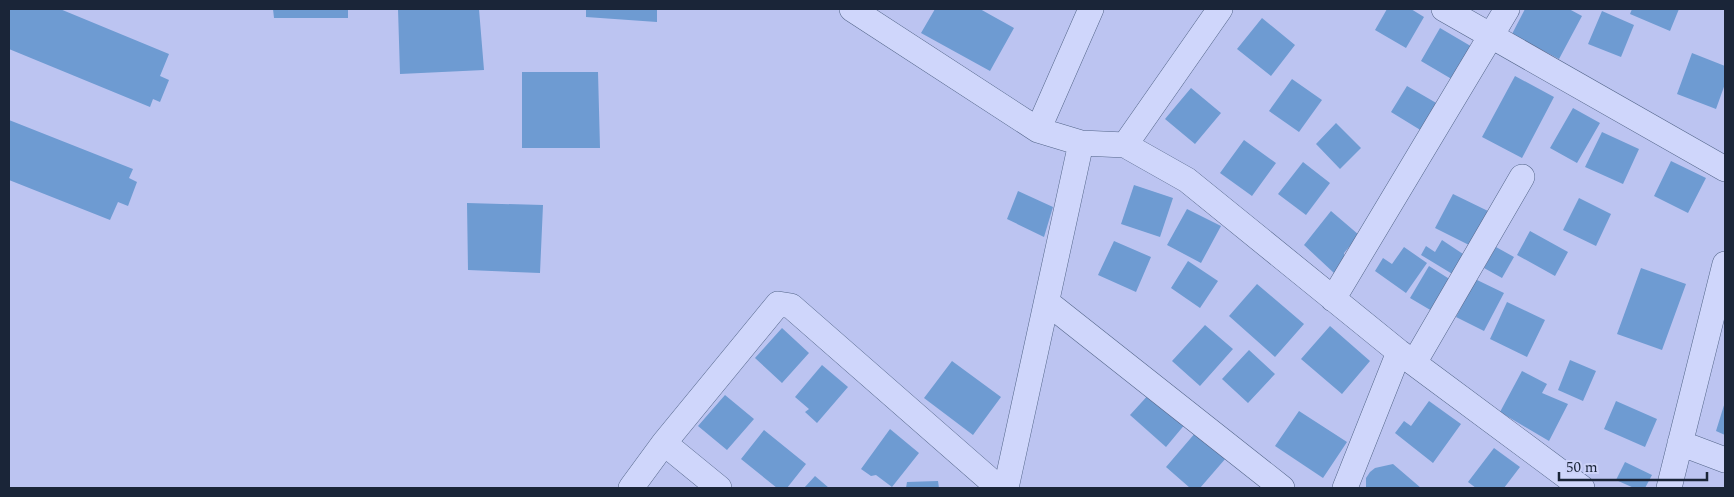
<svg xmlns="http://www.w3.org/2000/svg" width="1734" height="497" viewBox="0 0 1734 497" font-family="Spectral,serif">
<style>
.building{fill:#6e9bd2}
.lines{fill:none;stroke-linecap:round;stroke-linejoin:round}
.minor-casing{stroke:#54668a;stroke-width:26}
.minor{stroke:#cfd6fb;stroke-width:25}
</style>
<rect width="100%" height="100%" fill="#bcc4f1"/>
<!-- building -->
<path class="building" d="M9 9H60L169 54 160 76 169 80 160 102 153 99 150 107 9 49Z
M273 9H348V18H274Z
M398 9H479L484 70 400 74Z
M586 9H657V22L586 17Z
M935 9H980L1014 28 990 71 921 33Z
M1387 9H1411L1424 17 1406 48 1375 30Z
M1525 9H1569L1582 16 1559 59 1512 34Z
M1632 9H1679L1670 31 1630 14Z
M1602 11 1634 25 1621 57 1588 44Z
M1262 18 1295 45 1271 76 1237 49Z
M1440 28 1474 48 1455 81 1421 61Z
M1692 53 1725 66V84L1716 109 1677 94Z
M522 72H598L600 148H522Z
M1515 76 1554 97 1522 158 1482 137Z
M1292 79 1322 100 1299 132 1269 111Z
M1407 86 1438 104 1422 131 1391 112Z
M1191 88 1221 113 1195 144 1165 119Z
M1573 108 1600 123 1577 163 1550 148Z
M9 120 133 169 129 178 137 182 128 206 118 202 110 220 9 180Z
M1336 123 1361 148 1340 169 1316 144Z
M1602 132 1639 149 1623 184 1585 167Z
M1244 140 1276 163 1252 196 1220 173Z
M1671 161 1706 178 1688 213 1654 196Z
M1303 162 1330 183 1306 215 1278 194Z
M1134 185 1173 198 1160 237 1121 224Z
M1018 191 1053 207 1044 237 1007 219Z
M1453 194 1488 211 1471 246 1435 228Z
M1579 198 1611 214 1596 246 1563 230Z
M467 203 543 205 540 273 468 270Z
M1187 209 1221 226 1201 263 1167 245Z
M1331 211 1359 235 1344 253 1345 261 1334 273 1304 245Z
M1530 231 1568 252 1555 276 1517 255Z
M1442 240 1466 256 1454 275 1421 255 1426 246 1435 252Z
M1114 241 1151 257 1136 292 1098 275Z
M1404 247 1427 263 1406 293 1375 271 1383 258 1392 264Z
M1496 247 1514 257 1502 278 1484 268Z
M1188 261 1218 281 1200 308 1171 288Z
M1429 266 1451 280 1432 311 1410 298Z
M1641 268 1686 284 1662 350 1617 334Z
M1475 279 1504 293 1484 331 1456 317Z
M1257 284 1304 324 1275 357 1229 316Z
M1507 302 1545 320 1527 357 1490 339Z
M1205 325 1233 349 1200 386 1172 361Z
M1330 326 1370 361 1342 394 1301 359Z
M782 328 809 353 782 383 755 358Z
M1249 350 1275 374 1248 403 1222 379Z
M1570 360 1596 371 1583 401 1558 390Z
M952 361 1001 397 973 435 924 398Z
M822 365 848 387 817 423 805 412 809 409 795 397Z
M1522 371 1547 384 1542 393 1568 404 1549 441 1500 412Z
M1151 392 1186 423 1166 447 1130 415Z
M725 395 754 419 727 450 698 426Z
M1429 401 1461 424 1433 463 1395 433 1404 421 1411 426Z
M1616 401 1657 419 1645 447 1604 429Z
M1725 402V435L1716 431Z
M1299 411 1347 442 1323 478 1275 446Z
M890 429 919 453 892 487 876 475 871 476 861 469Z
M764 430 806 464 787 488H777L741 459Z
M1196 432 1226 458 1200 488H1190L1166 467Z
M1494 448 1520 467 1504 488H1476L1468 482Z
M1625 462 1652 475 1645 488H1634L1616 480Z
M1393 464 1421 488H1366V478L1370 472 1375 468Z
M815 476 829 488H804Z
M938 481 939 488H906L907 482Z"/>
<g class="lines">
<!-- minor casing -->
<g class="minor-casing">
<path id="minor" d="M852 9 1038 130 1081 143 1125 145 1187 180 1399 352 1582 488
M1444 9 1725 169
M1038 130 1091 9
M1125 145 1220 9
M1333 299 1507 9
M1048 303 1282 488
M1414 363 1522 177
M664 443 719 488
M1680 443 1725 460
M631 488 664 443 778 304 791 306 999 488
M1006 488 1081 143
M1345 488 1399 352
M1669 488 1725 264"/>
</g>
<!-- minor -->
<use href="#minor" class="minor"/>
</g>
<!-- border -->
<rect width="1734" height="497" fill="none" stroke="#1a2538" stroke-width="20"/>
<!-- scale -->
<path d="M1559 472v8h148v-8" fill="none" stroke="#1a2538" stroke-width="2.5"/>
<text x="1566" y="472" font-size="15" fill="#1a2538" stroke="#ccd2f8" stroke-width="4" paint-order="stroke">50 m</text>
</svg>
